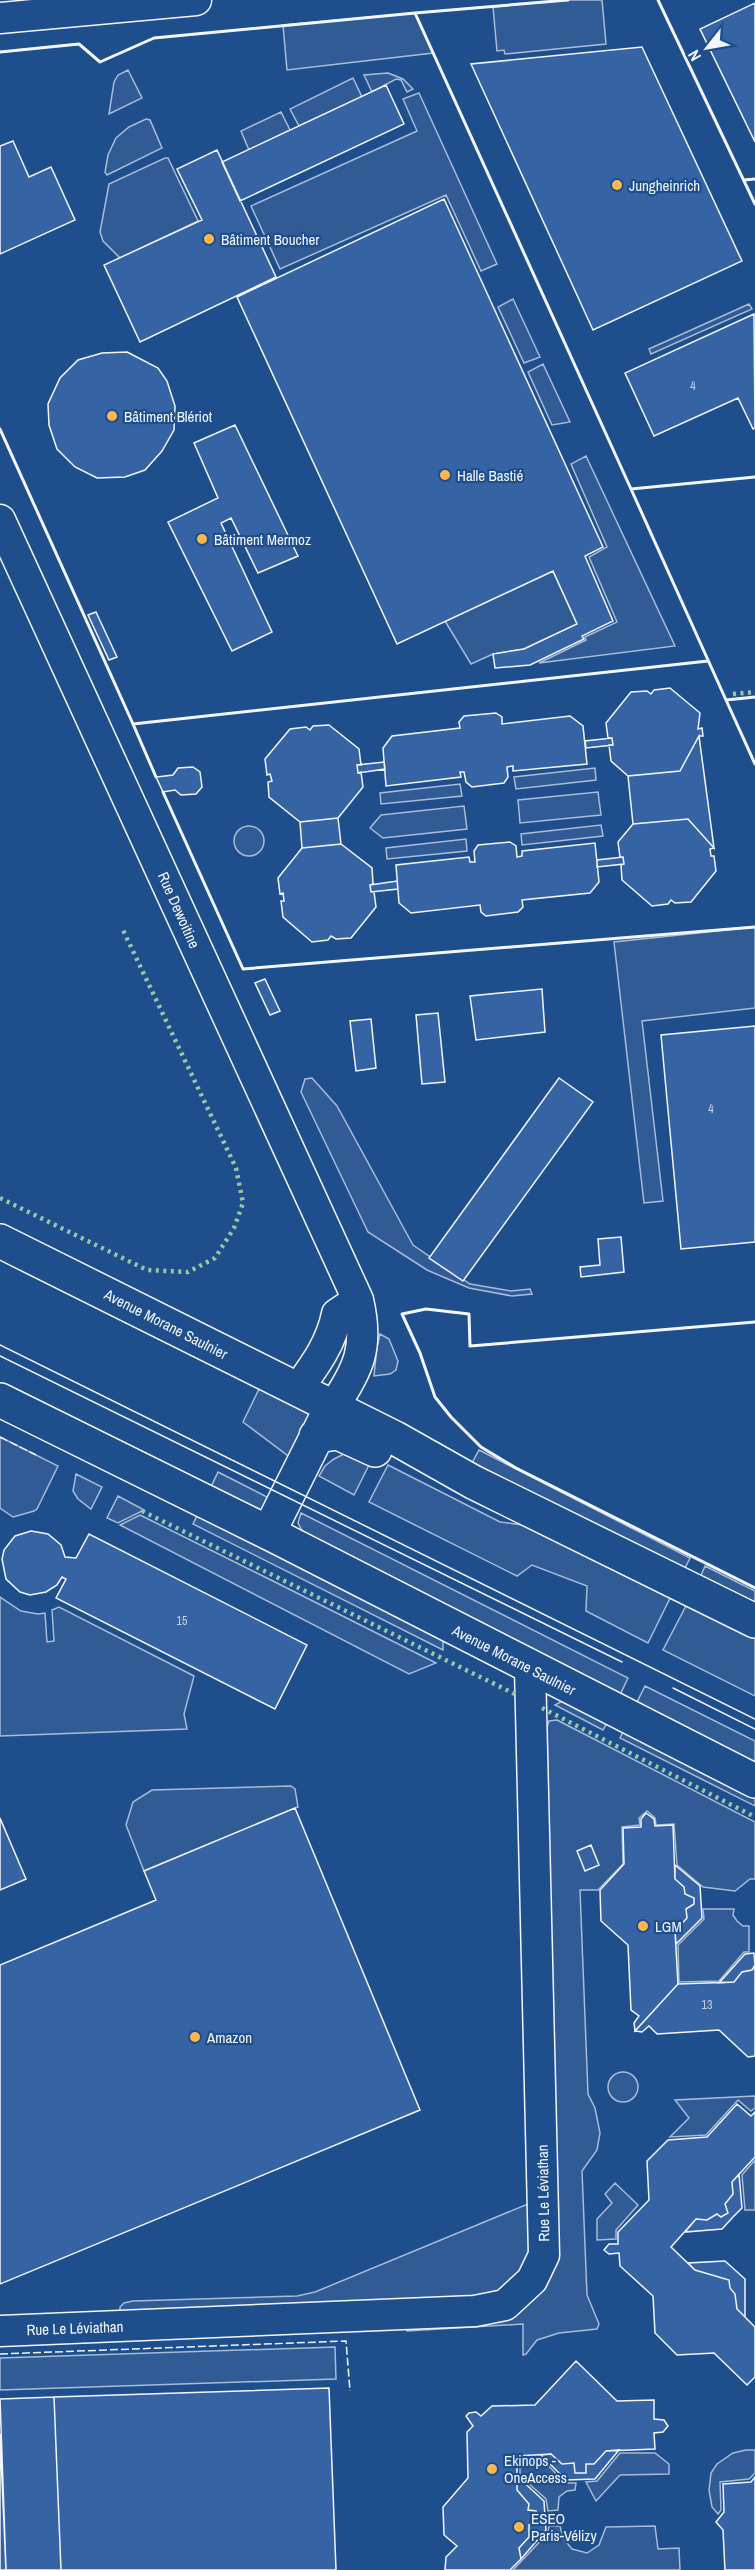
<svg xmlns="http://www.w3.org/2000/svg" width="755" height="2570" viewBox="0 0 755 2570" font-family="'Archivo Narrow',sans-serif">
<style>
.built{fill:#305b95;stroke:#a8bbd7;stroke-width:1.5}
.building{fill:#3563a3;stroke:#f2f6ff;stroke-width:1.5}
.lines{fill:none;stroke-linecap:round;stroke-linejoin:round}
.minor-casing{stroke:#f2f6ff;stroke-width:33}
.major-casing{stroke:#f2f6ff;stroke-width:36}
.minor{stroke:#1f4e8c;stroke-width:30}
.major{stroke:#1f4e8c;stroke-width:33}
.tram{stroke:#f2f6ff;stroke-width:1.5}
.hedge{stroke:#97c8a6;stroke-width:4.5;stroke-dasharray:3 4.5;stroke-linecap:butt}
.fence{stroke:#f2f6ff;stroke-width:1.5;stroke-dasharray:8 3;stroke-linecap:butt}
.wall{stroke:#f2f6ff;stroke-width:3}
.poi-dot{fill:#ffb74d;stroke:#1f4e8c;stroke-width:2}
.labels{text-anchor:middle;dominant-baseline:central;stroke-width:4.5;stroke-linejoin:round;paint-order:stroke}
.number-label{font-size:12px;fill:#c3d1e8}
.poi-label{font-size:15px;fill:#f2f6ff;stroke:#1f4e8c;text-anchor:start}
.street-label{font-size:15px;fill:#f2f6ff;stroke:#1f4e8c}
</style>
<rect width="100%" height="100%" fill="#1f4e8c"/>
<!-- built -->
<path class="built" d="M568 0H602L606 44 505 54 504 50 497 51 493 7Z
M415 13 433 53 287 70 283 25Z
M128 70 142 98 109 114 114 82 118 75Z
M388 73 403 79 413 89 407 92 401 80 396 79 372 92 364 75Z
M353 78 362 97 299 126 290 109Z
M419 93 497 264 481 271 446 195 280 269 251 206 417 131 403 99Z
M281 112 290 130 249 150 241 131Z
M146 119 150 120 162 148 107 175 105 172 108 155 116 138 129 127Z
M165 158H168L198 221 120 258 103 241 100 232 109 184Z
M513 299 540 357 524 363 498 307Z
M749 304 752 309 651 354 649 349Z
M543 364 570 422 552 425 528 372Z
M586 456 675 646 539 663 586 640 585 637 617 622 589 557 607 547 571 464Z
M553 571 577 624 524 649 493 654 471 664 445 621Z
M595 768 596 780 516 789 514 777Z
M460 784 462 796 381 804 380 793Z
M598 792 601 815 520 823 518 800Z
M464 806 467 829 383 838 370 828 381 815Z
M601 825 603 836 522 845 521 834Z
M234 841a15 15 0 1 1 30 0a15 15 0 1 1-30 0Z
M466 839 467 851 387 859 386 848Z
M755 927V1008L642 1021 663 1201 644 1203 614 942Z
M312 1078 337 1106 413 1245 470 1284 511 1291 530 1289 532 1294 512 1296 469 1288 427 1270 368 1232 301 1092 305 1079Z
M380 1334 389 1339 398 1361 396 1370 390 1374 374 1376 377 1347Z
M260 1387 308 1411 310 1414 291 1458 243 1422Z
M0 1437 58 1466 37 1509 34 1511 13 1517 0 1508Z
M479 1450 690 1558 683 1572 472 1463Z
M348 1452 373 1457 354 1495 319 1476 325 1466 334 1459Z
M388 1465 500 1522 538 1527 672 1594 648 1643 586 1611 587 1586 532 1565 517 1576 369 1502Z
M218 1472 271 1499 263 1513 210 1489Z
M76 1474 102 1487 91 1509 78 1499 73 1491Z
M118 1496 144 1510 118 1523 107 1518Z
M199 1512 440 1636 443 1641V1650L193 1524Z
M301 1513 628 1678 619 1697 305 1536 298 1523Z
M140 1515 271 1580 436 1663 409 1674 120 1525Z
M705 1566 755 1591V1608L699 1580Z
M0 1597 21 1611 38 1614 45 1613 47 1642 54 1641 52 1610 59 1607 194 1676 184 1714 187 1729 0 1736Z
M688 1602 755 1635V1696L663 1650Z
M645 1686 755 1741V1766L635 1706Z
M564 1700 608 1721 603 1730 555 1705Z
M557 1720 755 1822V1879H750L735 1891 703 1887 677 1865 674 1824 656 1825 655 1818 647 1811 639 1818 640 1825 622 1827 623 1864 598 1890H580L588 2094 595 2108 600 2133 597 2150 582 2171 587 2295 599 2324 597 2329 559 2333 537 2340 526 2354 523 2355V2324L407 2331V2324L530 2302 548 2282 555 2265 547 1727 549 1721Z
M624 1730 755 1795V1806L620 1738Z
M291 1786 295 1789 298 1807 144 1871 126 1825 133 1802 152 1790Z
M703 1909H734L733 1915 737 1921 743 1926H749V1952H744L719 1981 679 1982 678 1945 704 1919Z
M608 2087a15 15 0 1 1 30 0a15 15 0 1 1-30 0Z
M755 2096V2108L751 2111 738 2100 706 2135 670 2137 689 2118 675 2100Z
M755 2160V2210H745L742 2175Z
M615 2183 638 2205 616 2230V2239L597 2240V2219L612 2203 605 2194Z
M540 2199 527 2271 490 2298 120 2312V2307L124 2303 133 2301 297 2296 315 2292Z
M335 2347 336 2379 0 2390V2358Z
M746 2450H755V2473L749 2479 720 2482 721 2510 718 2514 712 2507 709 2490 711 2473 717 2464 733 2453Z
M620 2453H655L669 2464V2474L620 2475 596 2501 586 2482 597 2481Z
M541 2458 565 2483H576L575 2490 567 2491 559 2497 558 2510 548 2511 546 2499 520 2476V2459Z
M549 2526H560L563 2538 572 2549 587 2553 599 2545 606 2527 655 2526 658 2549 679 2548 680 2570H513L548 2533Z"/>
<!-- building -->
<path class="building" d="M755 3V142L700 29Z
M642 47 742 261 593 330 471 64Z
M386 85 404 124 240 201 222 162Z
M13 141 29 177 51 167 75 220 0 254V146Z
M217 150 276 277 140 342 104 265 202 220 177 169Z
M444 199 603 547 585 556 613 621 582 636 584 639 530 665 495 668 493 654 524 649 577 624 553 571 397 644 237 297Z
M754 314 755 428 753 429 738 398 654 436 625 373Z
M127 352 158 368 167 381 175 406 174 430 162 451 145 470 125 477 97 478 75 467 57 449 49 425 48 404 60 378 78 360 102 353Z
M235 425 298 556 258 573 231 518 221 523 272 632 232 651 168 522 218 498 194 443Z
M96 612 117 657 109 660 88 615Z
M670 688 700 713 698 729 702 728 703 736H699L680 771 628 776 611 761 609 745H613L612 738H608L606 723 631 692 647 691 651 694 654 690Z
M496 713 502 717V724L570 716 583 726 587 764 513 771V766L507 767 508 777 504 783 472 787 466 782 464 772H460L461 777 386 786 383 748 392 736 460 728 459 722 464 716Z
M329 725 359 749 361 765H357L358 773 361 772 363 787 338 818 300 822 269 797 268 782 272 781 270 774 267 775 265 759 290 729 306 727 310 730 313 726Z
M699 736 714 848 688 819 633 824 628 776 680 771Z
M612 738 613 745 586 748 585 741Z
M384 762 385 769 358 773 357 765Z
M193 767 200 772 202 787 196 794 181 795 175 790 163 792 156 777 173 775 178 768Z
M338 818 341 844 302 848 300 822Z
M688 819 714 848 710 849 711 856H714L716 871 691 902 675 903 671 900 668 904 652 906 622 880 621 865 624 864 623 857H620L618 842 633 824Z
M510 842 516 846 517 857 522 856V851L595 843 599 882 590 893 522 900 523 907 518 912 486 916 481 912 480 905 411 913 399 903 396 865 469 857 470 862H475L474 851 478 845Z
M341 844 372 868 373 884 370 885 371 892H374L376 907 351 938 336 939 331 936 328 940 312 942 283 917 281 901H284L283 893 280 894 278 878 302 848Z
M623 857 624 864 597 867V860Z
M397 881 398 889 371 892 370 885Z
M265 979 280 1011 270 1015 255 983Z
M542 989 545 1032 476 1040 470 996Z
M438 1013 445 1082 422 1084 416 1015Z
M371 1019 376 1068 356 1071 350 1021Z
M755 1026V1242L681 1249 661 1035Z
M559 1078 593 1102 463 1281 429 1258Z
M621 1237 624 1272 581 1277 580 1267 600 1265 598 1239Z
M31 1531 48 1534 61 1545 65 1557 76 1558 89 1534 307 1645 275 1709 56 1598 66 1579 62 1577 57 1585 46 1592 30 1595 20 1592 6 1579 2 1559 4 1550 15 1536Z
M295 1808 420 2110 0 2284V1965L156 1900 144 1871Z
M646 1813 654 1819 655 1826 673 1825 675 1879 684 1887 685 1894 694 1898V1904L686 1909 687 1918 675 1931 678 1984 635 2031 634 2023 639 2016 631 2010 628 1945 601 1921 600 1890 624 1864 623 1828 641 1827V1819Z
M0 1818 26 1879 0 1890Z
M591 1845 599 1865 585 1871 577 1851Z
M675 1865 700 1886 702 1918 676 1944 675 1931 687 1918 686 1909 694 1904V1898L685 1894 684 1887 675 1879Z
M754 1953 755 1965 752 1970 742 1972 734 1982 719 1983 745 1954Z
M755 1966V2056L748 2057 719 2030 657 2034 649 2026 642 2032 635 2031 678 1984 734 1982 742 1972 752 1970Z
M737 2104 751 2116 755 2112V2157L732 2182 733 2194 725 2204 728 2213 721 2217 717 2214 707 2220 696 2219 671 2247 695 2270 729 2280 730 2288 735 2294 737 2309 755 2327V2377L747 2385 714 2353 677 2355 655 2333 653 2296 620 2266 619 2253 609 2254 604 2250 609 2244H618V2232L649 2200 647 2161 668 2140 707 2137Z
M739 2174 742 2208 733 2217 722 2229 685 2232 696 2219 707 2220 717 2214 721 2217 728 2213 725 2204 733 2194 732 2182Z
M725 2261 745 2279V2317L737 2309 735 2294 730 2288 729 2280 695 2270 688 2263Z
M576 2361 617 2401 654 2400V2419L664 2420 668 2426 663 2432 654 2433 655 2449 606 2451 594 2464H586V2473H575L574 2463 562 2464 551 2454 517 2456V2490L529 2504 528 2510 536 2511 538 2521 529 2525V2537L519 2548 521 2559 510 2570H445L446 2557 457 2546 444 2535 443 2507 468 2478 467 2432 473 2426 466 2416 469 2413 476 2412 481 2416 492 2406 535 2405Z
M329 2388 336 2570H61L54 2397Z
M54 2397 61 2570H6L0 2399Z
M0 2434 6 2570H0Z
M619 2450 595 2479 566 2480 541 2455 551 2454 562 2464 574 2463 575 2473H586V2464H594L606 2451Z
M517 2476 544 2501 545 2518 546 2530 521 2559 519 2548 529 2537V2525L538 2521 536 2511 528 2510 529 2504 517 2490Z
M755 2477V2570H725L723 2530 716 2522 724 2512 723 2484 751 2482Z"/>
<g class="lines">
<!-- minor casing -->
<g class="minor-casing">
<path id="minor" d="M0 18 196 0
M0 520 358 1300C369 1347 359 1369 333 1407
M297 1390C315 1365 331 1344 337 1314L358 1300
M0 2331 475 2311 505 2305 532 2280 544 2255 530 1668"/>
</g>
<!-- major casing -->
<g class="major-casing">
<path id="major" d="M0 1241 395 1438 473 1482 755 1621
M0 1400 275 1536 755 1781
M316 1436 338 1433 375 1450
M275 1536 274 1522 327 1416"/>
</g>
<!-- minor -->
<use href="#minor" class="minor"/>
<!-- major -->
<use href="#major" class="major"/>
<!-- tram -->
<path class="tram" d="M0 1345 755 1719
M0 1356 622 1662
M673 1688 755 1729"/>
<!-- hedge -->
<path class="hedge" d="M733 694 755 692
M0 1198 147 1270 188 1272 215 1258 234 1228 243 1203 236 1168 122 928
M142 1511 519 1696
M542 1708 755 1817"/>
<!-- fence -->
<path class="fence" d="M0 1437 36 1455
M0 2354 346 2341 350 2391"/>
<!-- wall -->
<path class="wall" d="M568 0 415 13 631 489 755 477
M658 0 755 204
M0 52 79 44 100 62 154 38 415 13
M744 180 755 179
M0 429 133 724 708 661
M631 489 726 700 755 697
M726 700 755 764
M133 724 156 777
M163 792 243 969 755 927
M755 1322 470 1346 469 1314 426 1309 402 1314 420 1353 435 1397 451 1417 481 1447 516 1468 755 1588"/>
</g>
<!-- markers -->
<g class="poi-dot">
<circle cx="617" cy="185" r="6"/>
<circle cx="209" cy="239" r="6"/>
<circle cx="112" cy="416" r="6"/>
<circle cx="445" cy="475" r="6"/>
<circle cx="202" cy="539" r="6"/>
<circle cx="643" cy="1926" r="6"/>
<circle cx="195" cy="2037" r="6"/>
<circle cx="492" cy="2469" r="6"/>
<circle cx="519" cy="2527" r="6"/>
</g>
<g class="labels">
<!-- number labels -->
<g class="number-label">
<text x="693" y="386">4</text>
<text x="711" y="1109">4</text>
<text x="182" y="1621">15</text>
<text x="707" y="2005">13</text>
</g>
<!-- poi labels -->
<g class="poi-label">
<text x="629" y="185">Jungheinrich</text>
<text x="221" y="239">Bâtiment Boucher</text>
<text x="124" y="416">Bâtiment Blériot</text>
<text x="457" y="475">Halle Bastié</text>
<text x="214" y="539">Bâtiment Mermoz</text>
<text x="655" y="1926">LGM</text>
<text x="207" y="2037">Amazon</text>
<text x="504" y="2460">Ekinops -<tspan x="504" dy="17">OneAccess</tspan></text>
<text x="531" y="2518">ESEO<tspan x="531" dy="17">Paris-Vélizy</tspan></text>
</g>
<!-- street labels -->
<g class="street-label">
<text transform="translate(179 910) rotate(66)">Rue Dewoitine</text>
<text transform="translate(166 1324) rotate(27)">Avenue Morane Saulnier</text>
<text transform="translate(514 1660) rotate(27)">Avenue Morane Saulnier</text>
<text transform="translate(543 2193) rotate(-91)">Rue Le Léviathan</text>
<text transform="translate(75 2328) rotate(-2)">Rue Le Léviathan</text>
</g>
</g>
<!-- north arrow -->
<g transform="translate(707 48) rotate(239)" stroke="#1f4e8c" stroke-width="4.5" paint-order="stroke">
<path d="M0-4.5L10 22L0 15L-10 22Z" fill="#f2f6ff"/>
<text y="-9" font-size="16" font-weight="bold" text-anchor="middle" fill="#f2f6ff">N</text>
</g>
</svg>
